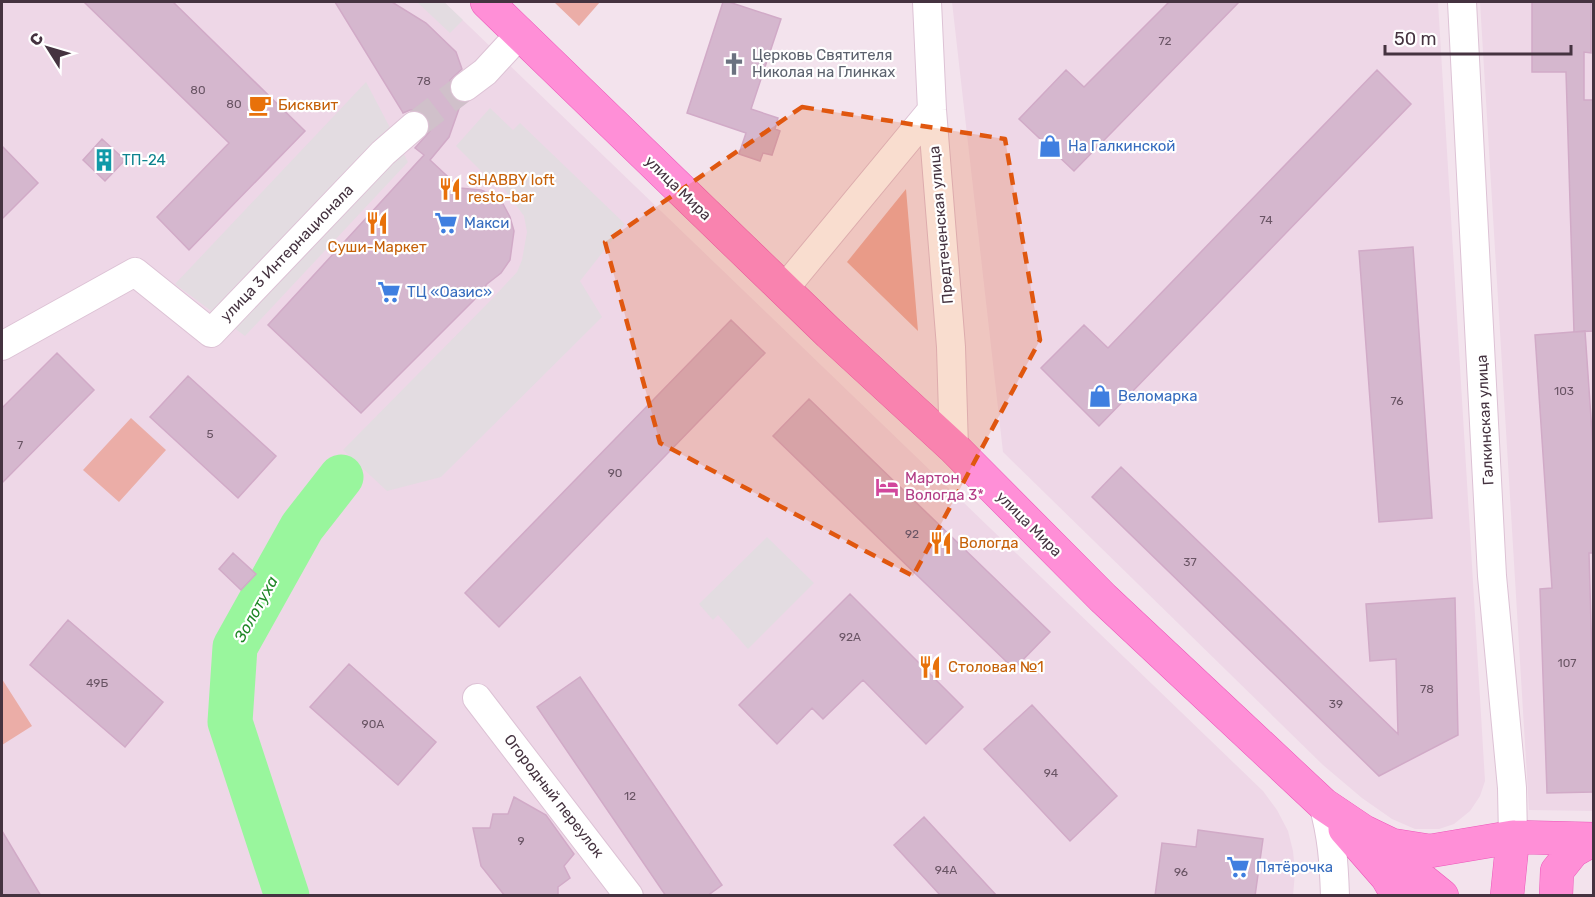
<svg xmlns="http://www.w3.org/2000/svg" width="1595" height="897" viewBox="0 0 1595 897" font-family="Rubik,sans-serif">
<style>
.residential{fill:#eed7e7}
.green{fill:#ebada7}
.parking{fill:#e3dce1}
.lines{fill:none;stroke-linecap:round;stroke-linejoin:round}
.river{stroke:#99f69d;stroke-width:45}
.building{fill:#d5b7ce;stroke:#d1aac7;stroke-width:1.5}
.minor-tunnel{stroke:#d0c0ca;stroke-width:28;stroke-dasharray:28 14;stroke-linecap:butt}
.minor-casing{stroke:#ddc2d5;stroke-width:30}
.major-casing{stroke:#ed57ba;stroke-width:34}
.minor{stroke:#fff;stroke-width:28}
.major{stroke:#ff8fd7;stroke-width:33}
.marked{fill:#e0570f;fill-opacity:0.2;stroke:#e0570f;stroke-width:4.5;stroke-dasharray:12 8;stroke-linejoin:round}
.labels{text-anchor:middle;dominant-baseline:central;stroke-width:4.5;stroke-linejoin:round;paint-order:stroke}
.number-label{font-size:12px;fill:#695464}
.worship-label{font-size:15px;fill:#5b616d;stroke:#fff;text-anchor:start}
.food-label{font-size:15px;fill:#c56008;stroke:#fff;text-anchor:start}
.shop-label{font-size:15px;fill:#366cbe;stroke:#fff;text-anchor:start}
.culture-label{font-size:15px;fill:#0d838f;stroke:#fff;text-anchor:start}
.street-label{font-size:15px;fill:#453340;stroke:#fff}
.hotel-label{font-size:15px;fill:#b23c85;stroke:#fff;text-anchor:start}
.water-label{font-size:16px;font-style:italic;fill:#1e8625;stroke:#fff}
</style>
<rect width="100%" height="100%" fill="#f3e3ed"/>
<!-- residential -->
<path class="residential" d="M2 2H444L1263 791 1277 810 1288 831 1293 851 1295 872 1293 896H2Z
M952 2H1438L1485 781 1480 796 1470 811 1454 824 1439 829H1415L1392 819 1362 798 1323 765 1003 452Z
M1480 2H1593V811L1529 810Z"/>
<!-- green -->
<path class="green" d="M554 2H600L579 26Z
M906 189 918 331 847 262Z
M131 418 166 450 119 502 83 470Z
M2 679 32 726 2 745Z"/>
<!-- parking -->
<path class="parking" d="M417 2H444L463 20 450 33Z
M366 82 408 162 245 336 175 284Z
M490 108 513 130 520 123 625 224 580 281 602 317 441 477 387 491 343 450 490 301 517 272 522 260 527 232 524 216 504 189 484 174 456 146Z
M767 537 814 583 748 649 718 615 713 620 699 604Z"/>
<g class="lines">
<!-- river -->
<path class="river" d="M287 896 230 722 235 647 302 527 341 477"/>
</g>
<!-- building -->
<path class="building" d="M84 2H173L305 131 189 250 157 217 229 143Z
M335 2H392L426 23 456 52 462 69 450 80 449 88 452 97 461 103 449 137 430 160 460 188 481 190 495 196 503 204 510 217 514 231 510 260 501 273 487 284 474 300 361 413 268 325 424 155 415 148 430 131V122L426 115 419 110H410L403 113 402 111Z
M723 2H729L781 19 751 109 778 118 775 129 780 131 772 155 763 153 760 161 739 154 746 133 687 113Z
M1169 2H1239L1074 171 1019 119 1066 70 1084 87Z
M1532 2H1591V53L1584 52V100H1593V331L1574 332 1566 72H1532Z
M1377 70 1411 104 1099 426 1041 368 1084 325 1108 348Z
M102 139 125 160 105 181 83 160Z
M2 146 38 183 2 219Z
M1413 247 1432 518 1379 522 1359 251Z
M731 320 765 353 499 627 465 593Z
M1585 331 1593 447V553H1589L1593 694V792L1547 793 1540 589 1552 588 1535 335Z
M57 353 94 390 2 483V408Z
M188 376 276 456 238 498 150 417Z
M809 399 1050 632 1014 669 773 436Z
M1121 467 1398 734 1396 659 1370 661 1366 604 1455 598 1458 735 1379 776 1092 497Z
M233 553 256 574 241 590 219 569Z
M850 594 963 707 926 744 863 680 823 719 812 708 777 744 739 705Z
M68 620 163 702 125 747 30 665Z
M349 664 436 742 398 785 310 707Z
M580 677 722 885 707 896H666L537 707Z
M1032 705 1117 796 1070 841 984 749Z
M514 797 546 815 574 854 564 866 570 878 558 887V896H505L481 866 473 828H490L493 814H508Z
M924 817 997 896H941L894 845Z
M1198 830 1263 839 1255 896H1155L1162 843 1196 847Z
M2 831 41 896H2Z"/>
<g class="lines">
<!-- minor-tunnel -->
<path class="minor-tunnel" d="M414 126 465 87"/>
<!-- minor casing -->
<g class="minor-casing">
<path id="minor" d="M927 2 932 110 951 347 954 448
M1462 2 1492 576 1512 788 1513 837
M465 87 485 72 520 34
M784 289 932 110
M2 346 135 272 211 333 383 153 414 126
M477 698 629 896
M1323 804C1332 835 1334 864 1335 896"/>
</g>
<!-- major casing -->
<g class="major-casing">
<path id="major" d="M487 2 829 333 954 448 1103 598 1323 804 1363 831 1392 845 1430 851 1513 837 1594 839
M1345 829 1387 877 1398 896
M1378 844 1442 896
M1507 896 1513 837
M1556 896 1557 871 1573 851 1594 839"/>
</g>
<!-- minor -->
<use href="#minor" class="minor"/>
<!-- major -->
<use href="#major" class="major"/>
</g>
<!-- marked area -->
<path class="marked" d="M802 107 1005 139 1040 340 913 576 660 443 605 242Z"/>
<!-- icons -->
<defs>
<g id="church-bare" transform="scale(1.8)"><path d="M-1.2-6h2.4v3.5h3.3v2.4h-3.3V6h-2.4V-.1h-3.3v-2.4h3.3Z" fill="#6b7280" stroke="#fff" stroke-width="2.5" paint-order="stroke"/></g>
<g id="cafe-bare" transform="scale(1.8)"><path d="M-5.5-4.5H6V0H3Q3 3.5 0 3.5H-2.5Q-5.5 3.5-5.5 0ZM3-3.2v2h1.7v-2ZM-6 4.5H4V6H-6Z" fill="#e8710a" stroke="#fff" stroke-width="2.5" paint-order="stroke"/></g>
<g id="shop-bare" transform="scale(1.8)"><path d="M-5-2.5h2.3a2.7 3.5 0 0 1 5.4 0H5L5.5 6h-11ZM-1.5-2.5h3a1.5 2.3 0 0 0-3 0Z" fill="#3f7fe0" stroke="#fff" stroke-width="2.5" paint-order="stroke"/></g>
<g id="building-bare" transform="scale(1.8)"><path d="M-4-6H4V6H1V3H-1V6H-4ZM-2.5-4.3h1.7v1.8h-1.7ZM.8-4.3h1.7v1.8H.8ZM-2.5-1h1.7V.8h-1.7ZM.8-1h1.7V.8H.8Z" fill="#0f9aa8" stroke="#fff" stroke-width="2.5" paint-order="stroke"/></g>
<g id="restaurant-bare" transform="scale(1.8)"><path d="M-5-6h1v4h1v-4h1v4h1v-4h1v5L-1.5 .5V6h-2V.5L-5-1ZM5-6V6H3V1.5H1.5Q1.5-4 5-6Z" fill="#e8710a" stroke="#fff" stroke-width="2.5" paint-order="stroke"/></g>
<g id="supermarket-bare" transform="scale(1.8)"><path d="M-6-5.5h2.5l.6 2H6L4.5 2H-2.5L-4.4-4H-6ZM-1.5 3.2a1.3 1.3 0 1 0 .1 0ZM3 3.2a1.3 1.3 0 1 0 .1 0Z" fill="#3f7fe0" stroke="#fff" stroke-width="2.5" paint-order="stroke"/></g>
<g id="hotel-bare" transform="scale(1.8)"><path d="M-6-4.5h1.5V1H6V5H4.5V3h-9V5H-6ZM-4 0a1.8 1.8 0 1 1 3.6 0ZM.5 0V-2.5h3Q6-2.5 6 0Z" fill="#d1479c" stroke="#fff" stroke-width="2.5" paint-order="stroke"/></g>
</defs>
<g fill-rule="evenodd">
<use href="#church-bare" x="734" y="64"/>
<use href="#cafe-bare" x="260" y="105"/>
<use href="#shop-bare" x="1050" y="146"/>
<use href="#building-bare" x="104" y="160"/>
<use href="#restaurant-bare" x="450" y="189"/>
<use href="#restaurant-bare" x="377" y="223"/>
<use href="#supermarket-bare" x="446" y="223"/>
<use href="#supermarket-bare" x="389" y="292"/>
<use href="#shop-bare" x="1100" y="396"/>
<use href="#hotel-bare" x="887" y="487"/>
<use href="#restaurant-bare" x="941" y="543"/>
<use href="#restaurant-bare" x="930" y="667"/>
<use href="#supermarket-bare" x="1238" y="867"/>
</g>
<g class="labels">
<!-- number labels -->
<g class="number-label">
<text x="1165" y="41">72</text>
<text x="424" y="81">78</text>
<text x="198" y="90">80</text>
<text x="234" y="104">80</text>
<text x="1266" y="220">74</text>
<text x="1564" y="391">103</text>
<text x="1397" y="401">76</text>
<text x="210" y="434">5</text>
<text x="20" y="445">7</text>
<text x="615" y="473">90</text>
<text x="912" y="534">92</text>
<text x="1190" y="562">37</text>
<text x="850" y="637">92А</text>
<text x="1567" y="663">107</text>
<text x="97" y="683">49Б</text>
<text x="1427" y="689">78</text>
<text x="1336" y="704">39</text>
<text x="373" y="724">90А</text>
<text x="1051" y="773">94</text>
<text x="630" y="796">12</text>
<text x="521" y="841">9</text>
<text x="946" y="870">94А</text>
<text x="1181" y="872">96</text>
</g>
<!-- worship labels -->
<g class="worship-label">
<text x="752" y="55">Церковь Святителя<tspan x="752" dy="17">Николая на Глинках</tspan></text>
</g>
<!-- food labels -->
<g class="food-label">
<text x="278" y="105">Бисквит</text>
<text x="468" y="180">SHABBY loft<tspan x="468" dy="17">resto-bar</tspan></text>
<text x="377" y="247" text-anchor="middle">Суши-Маркет</text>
<text x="959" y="543">Вологда</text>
<text x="948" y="667">Столовая №1</text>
</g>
<!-- shop labels -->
<g class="shop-label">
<text x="1068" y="146">На Галкинской</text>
<text x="464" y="223">Макси</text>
<text x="407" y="292">ТЦ «Оазис»</text>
<text x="1118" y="396">Веломарка</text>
<text x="1256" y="867">Пятёрочка</text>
</g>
<!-- culture labels -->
<g class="culture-label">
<text x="122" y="160">ТП-24</text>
</g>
<!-- street labels -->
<g class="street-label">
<text transform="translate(678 188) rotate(44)">улица Мира</text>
<text transform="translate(941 225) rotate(-95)">Предтеченская улица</text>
<text transform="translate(287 253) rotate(-46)">улица 3 Интернационала</text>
<text transform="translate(1485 420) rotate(-93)">Галкинская улица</text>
<text transform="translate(1029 524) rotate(45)">улица Мира</text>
<text transform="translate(554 796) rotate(52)">Огородный переулок</text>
</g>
<!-- hotel labels -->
<g class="hotel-label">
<text x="905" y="478">Мартон<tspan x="905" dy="17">Вологда 3*</tspan></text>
</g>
<!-- water labels -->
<g class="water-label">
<text transform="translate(256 609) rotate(-61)">Золотуха</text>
</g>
</g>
<!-- border -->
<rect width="1595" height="897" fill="none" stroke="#453340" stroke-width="6"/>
<!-- north arrow -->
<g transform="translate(48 48) rotate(307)" stroke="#ffffff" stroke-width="4.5" paint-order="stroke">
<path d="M0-4.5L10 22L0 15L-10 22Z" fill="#453340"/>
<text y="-9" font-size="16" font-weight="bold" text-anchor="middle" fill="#453340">С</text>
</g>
<!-- scale -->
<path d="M1385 45v9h186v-9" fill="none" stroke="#453340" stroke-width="3"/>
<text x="1394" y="45" font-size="18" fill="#453340" stroke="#ffffff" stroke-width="4.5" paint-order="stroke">50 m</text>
</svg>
